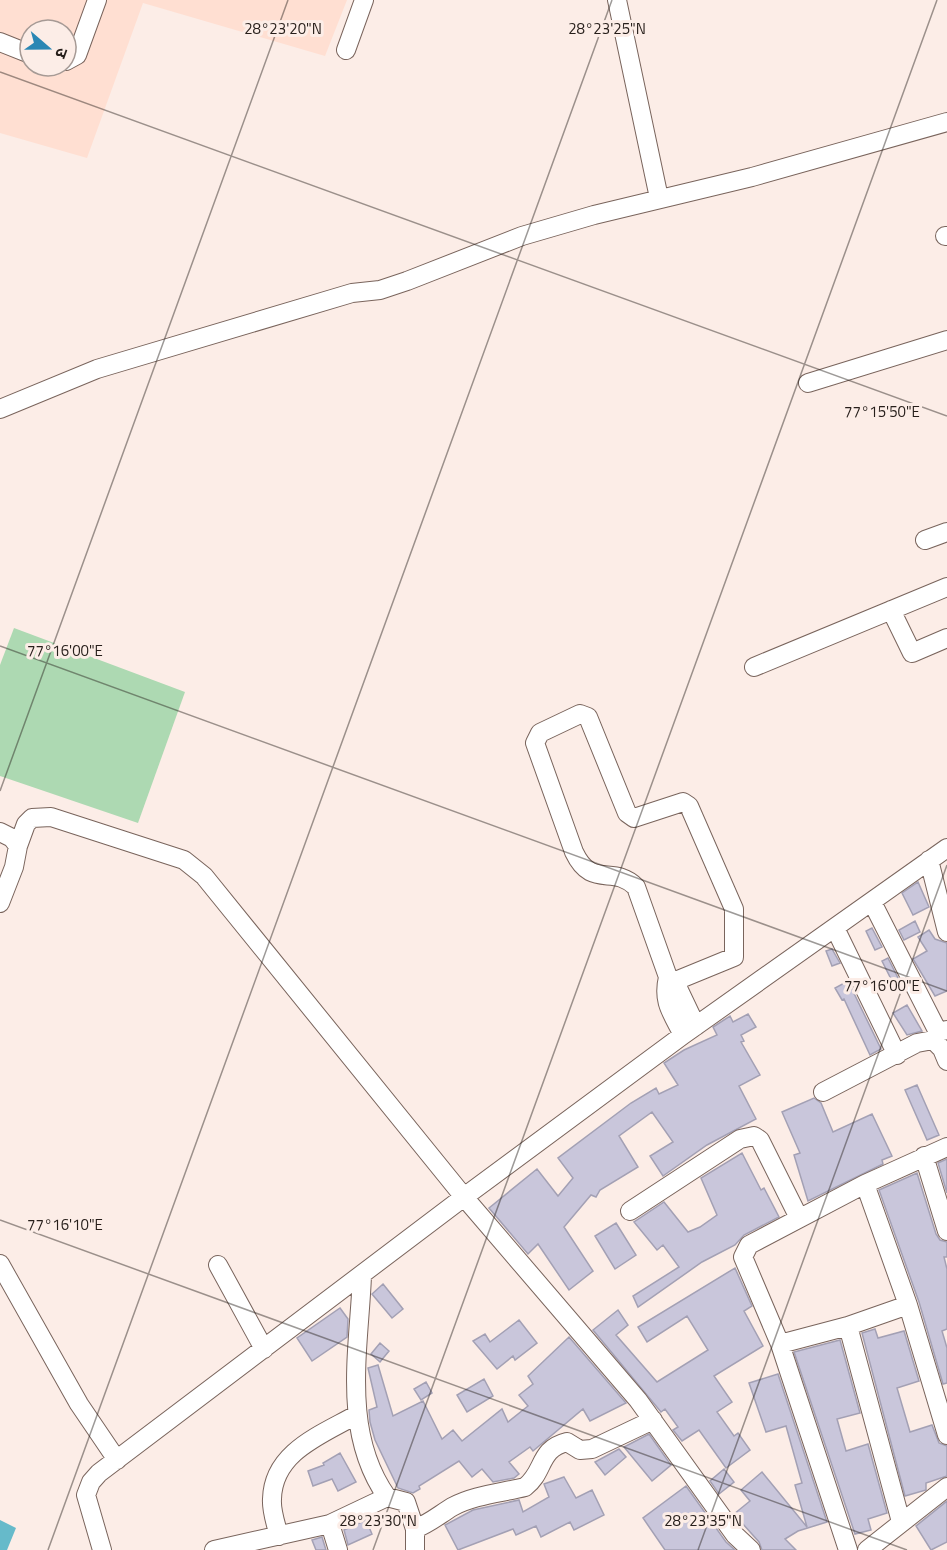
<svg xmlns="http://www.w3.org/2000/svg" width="947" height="1550" viewBox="0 0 947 1550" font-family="'Titillium Web','Noto Sans Devanagari',sans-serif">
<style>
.built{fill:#ffdfd2;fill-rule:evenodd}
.green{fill:#add9b2}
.water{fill:#66baca}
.building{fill:#c9c6db;stroke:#a3a0b4;stroke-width:1.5}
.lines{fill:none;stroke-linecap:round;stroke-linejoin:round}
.minor-casing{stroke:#79645c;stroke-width:20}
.minor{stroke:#fff;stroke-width:18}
.ticks{fill:none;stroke:#261e1a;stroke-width:1.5;stroke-opacity:0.45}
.ticks-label{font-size:15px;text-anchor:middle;fill:#261e1a;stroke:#fcede7;stroke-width:6;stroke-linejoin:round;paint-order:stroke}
</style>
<rect width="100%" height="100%" fill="#fcede7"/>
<!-- built -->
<path class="built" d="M0 0H347L325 56 143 3 87 158 0 133ZM30 30H66V66H30Z"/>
<!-- green -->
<path class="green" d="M14 628 185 692 138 823 0 776V665Z"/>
<!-- water -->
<path class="water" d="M0 1520 16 1528 7 1550H0Z"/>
<!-- building -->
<path class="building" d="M918 882 929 907 913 915 902 893Z
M915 921 920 932 904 940 899 930Z
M872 928 882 947 875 950 866 931Z
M929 930 935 939 947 943V991L935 996 913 959 927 951 918 937Z
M832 949 840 963 832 966 826 951Z
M888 958 899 980 893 983 882 961Z
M848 981 881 1049 870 1055 844 999 842 1000 835 988Z
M907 1005 922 1031 907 1035 893 1013Z
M748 1014 756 1027 741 1035 744 1041 741 1042 760 1075 739 1086 756 1119 707 1145 663 1176 650 1156 673 1142 652 1112 619 1136 638 1167 600 1190 596 1197 591 1195 564 1227 593 1271 569 1290 538 1244 528 1254 489 1208 537 1169 558 1196 573 1178 558 1158 631 1103 656 1088 659 1094 678 1085 664 1063 684 1050 717 1035 713 1027 730 1016 733 1022Z
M917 1085 939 1135 927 1140 905 1090Z
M814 1098 821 1103 833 1132 872 1114 892 1156 882 1160 883 1164 808 1201 794 1155 800 1153 782 1112Z
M742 1153 761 1190 764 1188 779 1217 744 1235 735 1245 702 1262 638 1307 633 1296 679 1267 663 1245 657 1250 634 1222 664 1202 688 1232 700 1227 717 1215 701 1178Z
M947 1159V1193L938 1163Z
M917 1173 936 1234 940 1240 947 1242V1257H944L947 1269V1329L942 1331 947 1348V1383L943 1384 919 1302 879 1190Z
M616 1223 636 1255 615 1269 595 1236Z
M735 1268 752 1306 744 1311 763 1346 714 1376 732 1402 717 1412 734 1436 738 1433 750 1450 726 1468 699 1430 682 1441 673 1430 678 1427 665 1409 661 1412 593 1330 618 1310 628 1325 616 1335 657 1382 708 1350 687 1316 647 1342 638 1327Z
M383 1284 403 1309 392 1318 372 1294Z
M340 1308 348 1319 347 1337 312 1361 297 1338Z
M519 1320 537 1343 515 1360 513 1356 497 1369 473 1341 485 1334 490 1342Z
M875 1329 878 1338 904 1331 919 1381 897 1388 910 1432 932 1425 939 1443 947 1446V1476L926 1483V1490L905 1496 862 1333Z
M569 1337 626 1403 590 1421 583 1409 533 1451 530 1447 509 1462 519 1474 514 1478 493 1482 482 1469 472 1477 459 1461 419 1486 420 1489 413 1493 398 1488 375 1440 370 1422 369 1410 377 1407 368 1368 378 1365 393 1416 423 1401 442 1439 453 1430 462 1441 502 1409 508 1422 528 1406 519 1395 533 1384 528 1376Z
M840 1340 860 1413 837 1419 846 1451 868 1444 887 1513 868 1519 871 1530 855 1534 794 1352Z
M380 1343 389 1351 380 1362 371 1354Z
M778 1374 827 1522 798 1531 785 1539 796 1550H762L759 1542 734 1514 750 1501 741 1490 762 1472 807 1527 795 1485 802 1483 786 1426 766 1432 749 1383Z
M484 1379 493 1396 467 1412 457 1395Z
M426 1382 432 1393 421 1400 414 1389Z
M649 1434 671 1465 652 1481 624 1447Z
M619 1449 626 1457 605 1475 595 1462Z
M340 1453 356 1482 338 1491 332 1479 313 1486 308 1471 324 1465 323 1463Z
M724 1469 734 1482 719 1494 710 1481Z
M564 1477 576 1498 592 1490 604 1515 574 1530 570 1522 541 1537 536 1526 516 1535 513 1529 458 1550 445 1525 473 1510 519 1500 523 1512 549 1497 544 1484Z
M686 1486 726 1542 735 1550H665L643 1518Z
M947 1501V1542L931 1550 916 1526Z
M366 1520 372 1534 348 1545 344 1530Z
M322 1537 326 1550H316L312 1540Z"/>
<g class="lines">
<!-- minor casing -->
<g class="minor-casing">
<path id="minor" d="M617 0 659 198
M0 42 30 54
M346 50 364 0
M66 61 77 55 97 0
M945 236H947
M808 383 947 340
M0 409 97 369 352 293 380 290 407 281 522 236 594 215 752 177 947 122
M925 540 947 532
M891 610 912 653 947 638
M754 667 947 587
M0 832 12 838 18 846 14 867 0 903
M18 846 26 824 32 818 51 817 184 860 204 876 464 1197 638 1400 735 1535 751 1550
M929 860 947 932
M872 902 938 1032 947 1030
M835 928 897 1055
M668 977C662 1002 672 1013 683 1035
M673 982 734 957V909L689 806 683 802 634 818 627 813 588 717 580 714 540 733 535 743 574 852C592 890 613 864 636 887L668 977 677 986 696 1026
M823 1092 917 1043 933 1040 942 1049 947 1061
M924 1156 947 1231
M865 1184 947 1147
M630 1211 740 1139 754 1136 760 1140 799 1218
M0 1264 79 1404 117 1460
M218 1265 264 1349
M362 1276C359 1350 341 1432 387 1497
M848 1326 901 1522
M780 1344 848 1326 908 1305
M330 1524 338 1550
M415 1529C430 1523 439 1515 452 1507 474 1495 501 1493 525 1487 545 1472 538 1449 567 1442L580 1450 592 1449 653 1420
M279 1536C276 1524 271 1511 272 1499 273 1452 321 1435 356 1415
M102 1550 86 1495 91 1482 99 1473 464 1197 683 1035 947 848
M214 1550 330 1524 387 1497 406 1502 415 1529V1550
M848 1550 780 1344 743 1257 749 1245 865 1184 908 1305 947 1435
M867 1550 947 1487"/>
</g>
<!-- minor -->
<use href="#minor" class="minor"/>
</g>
<!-- ticks -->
<path class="ticks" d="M0 72 947 416M0 646 947 991M0 791 288 0M0 1220 907 1550M48 1550 612 0M373 1550 937 0M698 1550 947 865"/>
<g class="ticks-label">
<text x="283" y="34">28°23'20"N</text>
<text x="607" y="34">28°23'25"N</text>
<text x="882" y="417">77°15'50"E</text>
<text x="65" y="656">77°16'00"E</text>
<text x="882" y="991">77°16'00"E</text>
<text x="65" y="1230">77°16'10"E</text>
<text x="378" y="1526">28°23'30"N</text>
<text x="703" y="1526">28°23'35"N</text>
</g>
<!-- north arrow -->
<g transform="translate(48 48) rotate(110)"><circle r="28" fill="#fcede7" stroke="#a69a95" stroke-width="1.5"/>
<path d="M0-4.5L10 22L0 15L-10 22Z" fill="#2b87b4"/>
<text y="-9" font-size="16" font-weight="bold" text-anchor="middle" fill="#261e1a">उ</text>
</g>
</svg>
